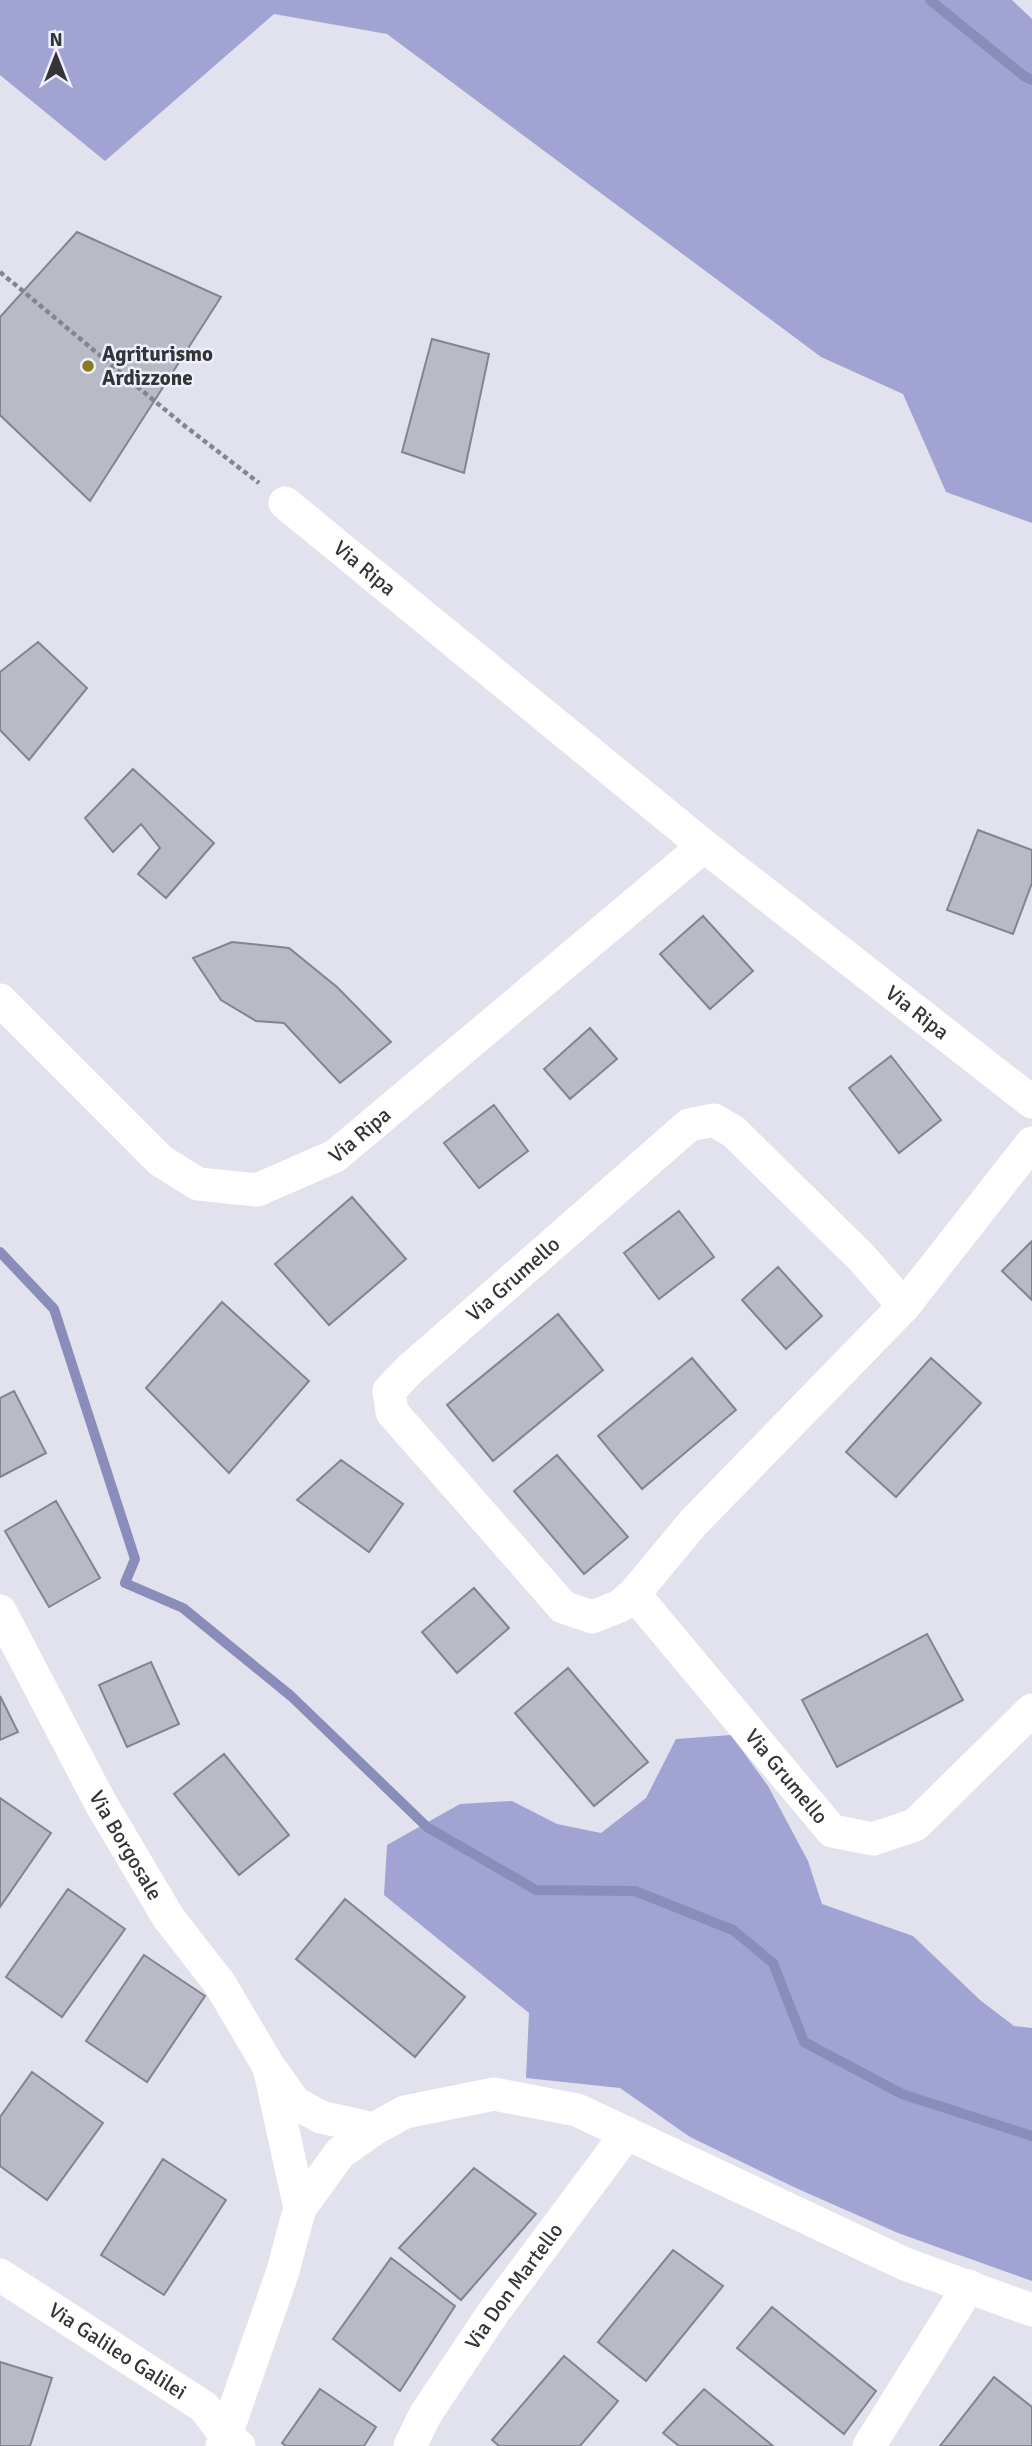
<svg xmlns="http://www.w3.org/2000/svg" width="1032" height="2446" viewBox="0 0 1032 2446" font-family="Signika,sans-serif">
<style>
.forest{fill:#a1a4d3}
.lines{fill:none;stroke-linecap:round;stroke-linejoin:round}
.stream{stroke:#8a8cba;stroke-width:10}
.building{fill:#b9bac6;stroke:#83848f;stroke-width:2}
.path{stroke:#85858d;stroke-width:4.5;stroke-dasharray:5 3.5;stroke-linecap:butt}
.minor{stroke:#fff;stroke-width:33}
.poi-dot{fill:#887c22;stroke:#eef0fc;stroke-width:2.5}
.labels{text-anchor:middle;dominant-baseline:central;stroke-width:5;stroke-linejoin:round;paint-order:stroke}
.poi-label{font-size:21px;font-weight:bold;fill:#343439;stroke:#eef0fc;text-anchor:start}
.street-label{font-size:21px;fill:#343439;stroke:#eef0fc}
</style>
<rect width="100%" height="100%" fill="#e1e2ee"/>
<!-- forest -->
<path class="forest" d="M0 0H1012L1032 19V523L946 492 903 394 821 357 387 34 274 14 105 161 0 75Z
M731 1735 768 1786 808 1861 822 1904 913 1936 980 2000 1014 2026 1032 2028V2281L898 2233 798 2189 690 2137 620 2088 526 2078 529 2013 384 1895 387 1845 460 1804 512 1801 557 1824 601 1833 646 1798 676 1739Z"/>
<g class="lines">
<!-- stream -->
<path class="stream" d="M930 0 1024 76 1032 80
M0 1252 54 1309 135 1559 125 1583 183 1608 291 1696 427 1827 536 1890 635 1891 733 1930 773 1963 804 2042 902 2094 1032 2136"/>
</g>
<!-- building -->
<path class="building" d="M77 232 221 297 90 501 0 415V317Z
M432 339 489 354 464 473 402 452Z
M38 642 87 688 29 760 0 730V672Z
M133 769 214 843 166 898 138 874 160 848 141 824 113 852 85 818Z
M978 830 1032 850V883L1013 934 947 910Z
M703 916 753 971 710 1009 660 954Z
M232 942 289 948 337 987 391 1042 340 1083 284 1023 256 1021 221 1000 193 958Z
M590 1028 617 1059 570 1099 544 1069Z
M891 1056 941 1120 899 1153 849 1088Z
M494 1105 528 1151 479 1188 444 1143Z
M352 1197 406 1259 329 1325 275 1264Z
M679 1211 714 1257 659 1299 624 1253Z
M1032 1241V1300L1002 1271Z
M778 1267 822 1316 786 1349 742 1300Z
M222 1302 309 1381 229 1473 146 1388Z
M558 1314 603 1370 493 1461 447 1405Z
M692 1358 736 1410 642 1489 598 1436Z
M931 1358 981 1403 896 1497 846 1452Z
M14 1391 46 1453 0 1477V1398Z
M557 1455 628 1537 584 1574 514 1491Z
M341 1460 403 1504 369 1552 297 1500Z
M56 1501 100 1578 49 1607 5 1531Z
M474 1588 509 1628 457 1673 422 1632Z
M927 1634 963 1700 837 1767 802 1700Z
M151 1662 179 1724 127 1747 99 1685Z
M568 1668 648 1762 594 1806 515 1713Z
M0 1696 18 1732 0 1740Z
M224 1754 289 1835 239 1875 174 1794Z
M0 1798 51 1833 0 1907Z
M68 1889 125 1929 62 2017 6 1977Z
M345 1899 465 1997 415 2057 296 1959Z
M144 1955 205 1996 147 2082 86 2041Z
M32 2072 103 2123 47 2200 0 2166V2117Z
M163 2159 226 2200 164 2295 101 2255Z
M474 2168 536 2214 461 2300 399 2248Z
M673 2250 723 2286 646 2381 598 2342Z
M391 2258 455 2306 400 2391 333 2339Z
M772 2307 876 2391 844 2434 737 2348Z
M564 2356 618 2401 580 2446H499L492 2440Z
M0 2362 52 2378 30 2446H0Z
M994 2377 1032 2407V2446H940Z
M320 2389 376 2427 364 2446H286L282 2443Z
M704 2389 773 2446H679L663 2433Z"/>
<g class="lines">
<!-- path -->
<path class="path" d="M0 272 181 423 259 483"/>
<!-- minor -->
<g class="minor">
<path id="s1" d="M285 503 704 846 1032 1102"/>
<path id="s2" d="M0 1000 161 1161 198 1184 257 1190 335 1156 704 846"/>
<path id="s3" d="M1032 1143 904 1306 693 1523 634 1594 832 1831 873 1839 915 1825 1032 1710"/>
<path id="s4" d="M634 1594 620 1606 592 1617 563 1607 392 1412 389 1391 409 1370 689 1125 714 1120 734 1132 862 1258 904 1306"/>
<path id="s5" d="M0 1611 100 1802 168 1917 220 1984 269 2067 300 2208 282 2274 222 2446"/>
<path d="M273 2072 295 2103 321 2117 374 2129"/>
<path d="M300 2208 340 2153 374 2129 405 2112 494 2094 577 2110 905 2264 1032 2310"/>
<path id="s6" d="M0 2275 204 2407 226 2436 239 2446"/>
<path id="s7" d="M410 2446 425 2415 493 2313 627 2133"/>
<path d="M869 2446 969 2286"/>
</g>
</g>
<!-- markers -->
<circle class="poi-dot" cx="88" cy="366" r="7"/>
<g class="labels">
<!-- poi labels -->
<g class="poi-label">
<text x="102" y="354">Agriturismo<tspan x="102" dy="24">Ardizzone</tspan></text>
</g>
<!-- street labels -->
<g class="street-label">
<text stroke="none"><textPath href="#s1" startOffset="103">Via Ripa</textPath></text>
<text stroke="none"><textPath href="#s1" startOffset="812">Via Ripa</textPath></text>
<text stroke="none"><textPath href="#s2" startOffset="448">Via Ripa</textPath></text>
<text stroke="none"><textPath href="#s4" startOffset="527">Via Grumello</textPath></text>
<text stroke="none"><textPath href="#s3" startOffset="840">Via Grumello</textPath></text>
<text stroke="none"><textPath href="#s5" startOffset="266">Via Borgosale</textPath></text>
<text stroke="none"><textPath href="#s7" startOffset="191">Via Don Martello</textPath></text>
<text stroke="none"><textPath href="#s6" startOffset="140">Via Galileo Galilei</textPath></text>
</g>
</g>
<!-- north arrow -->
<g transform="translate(56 56)" stroke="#eef0fc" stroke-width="5" paint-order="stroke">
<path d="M0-5L12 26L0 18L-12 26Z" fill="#343439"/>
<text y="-10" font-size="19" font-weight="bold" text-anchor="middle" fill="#343439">N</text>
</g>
</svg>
